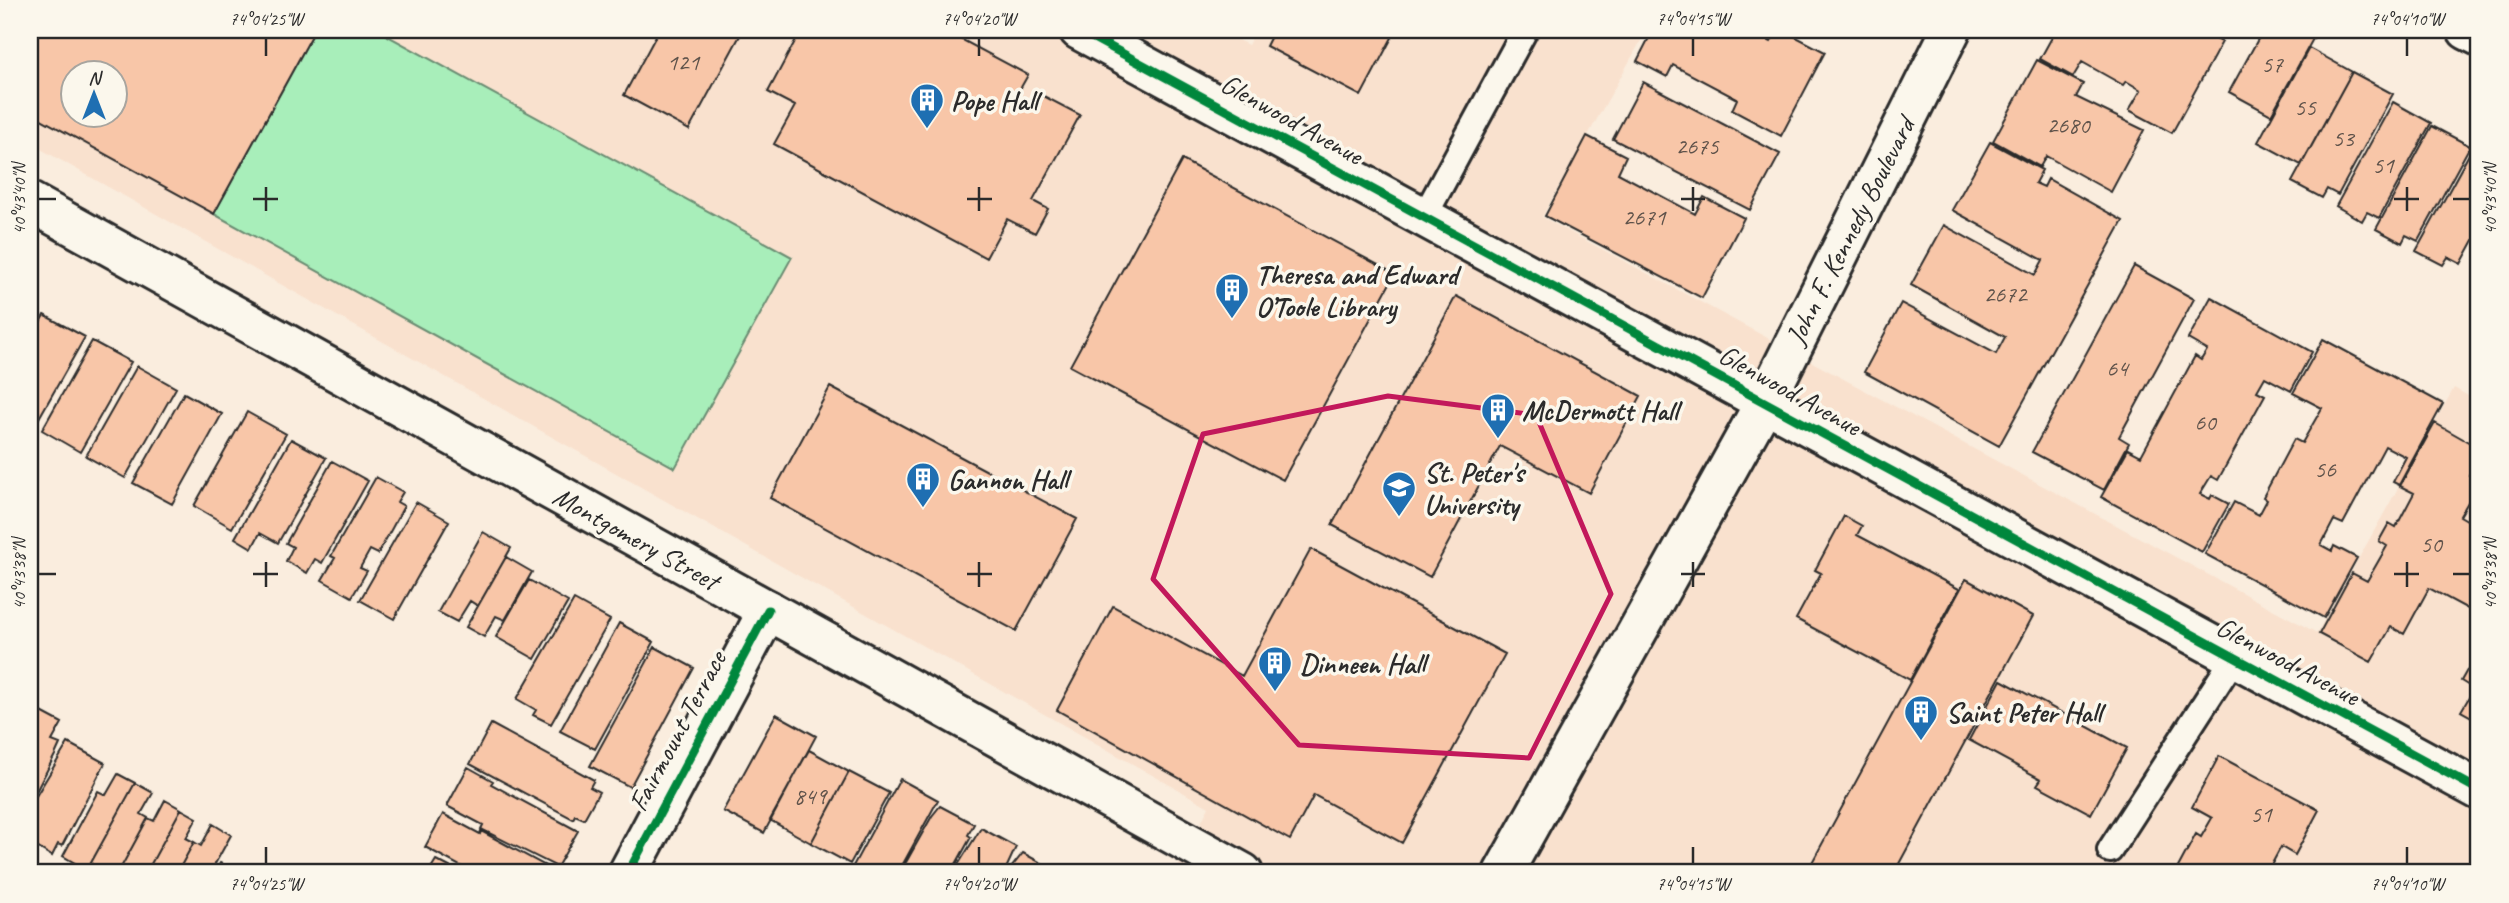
<svg xmlns="http://www.w3.org/2000/svg" width="2509" height="903" viewBox="0 0 2509 903" font-family="Caveat,sans-serif">
<style>
.built{fill:#f9e1ce;fill-rule:evenodd}
.green{fill:#a8eeba;stroke:#6a8c72;stroke-width:2}
.building{fill:#f8c6a8;stroke:#2b2b2b;stroke-width:2;fill-rule:evenodd}
.lines{fill:none;stroke-linecap:round;stroke-linejoin:round}
.lane-casing{stroke:#2b2b2b;stroke-width:30}
.street-casing{stroke:#2b2b2b;stroke-width:44}
.secondary-casing{stroke:#2b2b2b;stroke-width:44}
.primary-casing{stroke:#2b2b2b;stroke-width:44}
.lane{stroke:#fbf7ec;stroke-width:24}
.street{stroke:#fbf7ec;stroke-width:38}
.secondary{stroke:#fbf7ec;stroke-width:38}
.primary{stroke:#fbf7ec;stroke-width:38}
.cycleway-casing{stroke:#fbf7ec;stroke-width:13}
.cycleway{stroke:#00873e;stroke-width:9}
.marked{fill:none;stroke:#c2185b;stroke-width:5;stroke-linejoin:round}
.ticks{fill:none;stroke:#2b2b2b;stroke-width:2.5}
.labels{text-anchor:middle;dominant-baseline:central;stroke-width:7;stroke-linejoin:round;paint-order:stroke}
.number-label{font-size:24px;fill:#5e524a}
.poi-label{font-size:28px;font-weight:bold;fill:#2b2b2b;stroke:#fbf7ec;text-anchor:start}
.street-label{font-size:28px;fill:#2b2b2b;stroke:#fbf7ec}
.neatline{fill:none;stroke:#2b2b2b;stroke-width:2.5}
.ticks-label{font-size:18px;text-anchor:middle;fill:#2b2b2b}
</style>
<rect width="100%" height="100%" fill="#faedde"/>
<filter id="ink" filterUnits="userSpaceOnUse"><feTurbulence type="fractalNoise" baseFrequency=".0143" numOctaves="2"/><feDisplacementMap in="SourceGraphic" scale="14" xChannelSelector="R" yChannelSelector="G"/><feConvolveMatrix kernelMatrix="1 2 1 2 8 2 1 2 1" color-interpolation-filters="sRGB"/></filter>
<g filter="url(#ink)">
<!-- built -->
<path class="built" d="M30 30H1217L1248 45 1256 30H1647L1542 217 2317 633 2454 388 2479 402V873H1175L1209 807 30 143ZM74 74H116V116H74Z"/>
<!-- green -->
<path class="green" d="M315 30H377L792 257 675 468 214 214Z"/>
<!-- building -->
<path class="building" d="M30 30H315L214 214 30 113ZM74 74H116V116H74Z
M659 30H743L689 130 624 95Z
M801 30H944L1028 75 1016 96 1032 104 1038 93 1080 115 1033 201 1048 209 1035 233 1007 219 986 258 774 144 795 106 768 92Z
M1274 30H1396L1361 96 1266 46Z
M1653 30H1747L1771 42 1777 30H1783L1825 52 1781 136 1732 110 1737 99 1673 65 1667 77 1637 61Z
M2056 30H2156L2167 36 2171 30H2199L2222 42 2172 133 2129 110 2141 90 2126 81 2123 85 2082 62 2073 77 2040 59Z
M2263 30H2301L2314 37 2271 115 2229 92Z
M2309 48 2352 72 2301 165 2258 142Z
M2037 60 2083 84 2076 97 2144 130 2111 192 2046 156 2040 167 1993 141Z
M2352 72 2393 94 2338 195 2327 189 2322 198 2292 182Z
M1643 82 1780 154 1750 210 1613 139Z
M2393 102 2431 123 2379 218 2367 212 2362 221 2336 206Z
M2432 126 2470 146 2418 241 2406 235 2402 243 2376 229Z
M1587 136 1626 156 1618 173 1695 214 1704 197 1744 218 1702 298 1545 216Z
M1990 142 2042 170 2035 183 2044 187 2048 179 2123 221 1999 446 1864 372 1901 303 1996 354 2005 337 1911 285 1944 225 2035 275 2043 260 1952 210Z
M2473 147 2479 151V231L2461 264 2448 257 2443 265 2416 251Z
M1182 160 1395 274 1283 480 1070 366Z
M2134 266 2194 299 2119 437 2129 443 2104 490 2032 452Z
M1456 296 1641 396 1589 493 1500 446 1430 577 1332 525Z
M2211 297 2312 352 2291 391 2265 377 2257 391 2265 395 2218 480 2211 476 2200 494 2210 499 2212 495 2229 504 2202 552 2101 497 2128 449 2141 456 2195 356 2201 360 2207 350 2188 339Z
M30 307 40 312 30 331Z
M44 315 85 337 35 425 30 422V340Z
M2323 339 2443 404 2399 485 2393 482 2406 457 2385 446 2343 524 2334 520 2321 545 2332 551 2334 546 2357 558 2324 618 2205 554 2234 502 2259 515 2267 500 2263 497 2294 439 2302 443 2322 408 2293 393Z
M92 341 131 362 80 452 42 430Z
M137 366 176 388 125 478 86 456Z
M830 387 1077 519 1016 631 770 498Z
M184 393 222 414 172 504 133 483Z
M247 412 286 434 232 528 194 506Z
M2435 423 2479 448V455L2469 475 2479 483 2460 516 2479 527V615L2429 588 2404 634 2391 627 2371 662 2319 634 2352 573 2367 581 2387 546 2379 541 2389 523 2396 527 2414 493 2400 486Z
M291 439 326 458 278 543 260 533 252 548 235 538Z
M332 461 368 481 322 563 315 559 307 573 286 561 293 547 286 543Z
M376 477 403 492 397 502 404 506 378 554 370 550 360 568 367 571 352 597 322 580 335 558 331 556Z
M416 502 449 521 394 619 360 600Z
M1844 516 1862 526 1857 535 1959 589 1910 680 1796 619 1821 573 1815 570Z
M483 532 511 548 478 606 470 601 457 622 438 612Z
M1311 549 1505 654 1402 843 1314 795 1290 840 1057 710 1113 606 1242 676Z
M506 557 532 572 505 620 496 616 484 637 466 627Z
M1966 579 2033 616 1894 873H1818L1809 868Z
M529 580 568 602 535 659 496 637Z
M574 600 610 620 551 724 533 715 536 710 517 699Z
M619 623 654 642 595 749 560 731Z
M655 647 694 668 630 787 590 766Z
M2479 649V721L2461 711 2474 689 2461 681Z
M2001 680 2127 748 2091 814 2037 785 2041 779 1969 740Z
M34 708 62 723 52 741 60 744 55 755 30 803V715Z
M776 714 816 736 764 833 723 811Z
M491 724 594 780 590 787 599 792 584 819 575 815 573 819 470 764Z
M68 743 105 763 62 846 58 844 52 856 30 843V806Z
M809 750 849 772 811 843 770 820Z
M2219 756 2319 810 2295 855 2281 847 2267 873H2175L2196 834 2201 837 2212 818 2192 807Z
M468 767 493 781 491 784 578 831 557 867 481 829 483 825 447 806Z
M849 772 889 793 850 864 811 843Z
M118 774 135 783 87 870 63 856 98 791 106 795Z
M900 779 938 800 898 873H867L853 866Z
M135 783 153 793 141 814 148 818 118 873H94L87 870Z
M165 800 181 809 146 873H118L148 818 154 821Z
M940 806 974 824 968 835 971 837 951 873H900L932 816Z
M181 809 197 818 186 838 194 842 177 873H146Z
M443 814 480 834 481 831 555 871 466 873 461 870 462 867 425 847Z
M213 824 231 835 210 873H177L194 842 201 846Z
M981 828 1016 847 1004 873H953Z
M1023 853 1056 871 1055 873H1007Z
M436 860 461 873H428Z
M220 863 239 873H215Z"/>
<g class="lines">
<!-- lane casing -->
<g class="lane-casing">
<path id="lane" d="M1424 217 1525 30
M2110 850 2234 658"/>
</g>
<!-- street casing -->
<g class="street-casing">
<path id="street" d="M1079 30 2479 790
M2467 30 2479 36
M628 873 768 610"/>
</g>
<!-- secondary casing -->
<g class="secondary-casing">
<path id="secondary" d="M30 202 1243 873"/>
</g>
<!-- primary casing -->
<g class="primary-casing">
<path id="primary" d="M1503 873 1765 402 1951 30"/>
</g>
<!-- lane -->
<use href="#lane" class="lane"/>
<!-- street -->
<use href="#street" class="street"/>
<!-- secondary -->
<use href="#secondary" class="secondary"/>
<!-- primary -->
<use href="#primary" class="primary"/>
<!-- cycleway casing -->
<g class="cycleway-casing">
<path id="cycleway" d="M1079 30 2479 790
M628 873 768 610"/>
</g>
<!-- cycleway -->
<use href="#cycleway" class="cycleway"/>
</g>
</g>
<!-- marked area -->
<path class="marked" d="M1388 396 1536 415 1611 594 1529 758 1299 745 1153 579 1203 434Z"/>
<!-- ticks -->
<path class="ticks" d="M266 38V56M979 38V56M1693 38V56M2407 38V56M266 187V211M979 187V211M1693 187V211M2407 187V211M38 199H56M253 199H278M967 199H992M1681 199H1705M2394 199H2419M2453 199H2470M266 562V587M979 562V587M1693 562V587M2407 562V587M38 574H56M253 574H278M967 574H992M1681 574H1705M2394 574H2419M2453 574H2470M266 847V864M979 847V864M1693 847V864M2407 847V864"/>
<!-- icons -->
<defs>
<g id="building-pin" transform="scale(1.75)"><path d="M0 17L-7.5 6A9.5 9.5 0 1 1 7.5 6Z" fill="#1f6fb2" stroke="#fbf7ec"/><path d="M-4-6H4V6H1V3H-1V6H-4ZM-2.5-4.3h1.7v1.8h-1.7ZM.8-4.3h1.7v1.8H.8ZM-2.5-1h1.7V.8h-1.7ZM.8-1h1.7V.8H.8Z" fill="#fff"/></g>
<g id="university-pin" transform="scale(1.75)"><path d="M0 17L-7.5 6A9.5 9.5 0 1 1 7.5 6Z" fill="#1f6fb2" stroke="#fbf7ec"/><path d="M0-5L7-2L0 1L-7-2ZM-4 1L0 2.5L4 1V4Q0 6-4 4Z" fill="#fff"/></g>
</defs>
<g fill-rule="evenodd">
<use href="#building-pin" x="927" y="100"/>
<use href="#building-pin" x="1232" y="290"/>
<use href="#building-pin" x="1498" y="410"/>
<use href="#building-pin" x="923" y="479"/>
<use href="#university-pin" x="1399" y="488"/>
<use href="#building-pin" x="1275" y="663"/>
<use href="#building-pin" x="1921" y="712"/>
</g>
<g class="labels">
<!-- number labels -->
<g class="number-label">
<text x="683" y="62">121</text>
<text x="2272" y="64">57</text>
<text x="2305" y="107">55</text>
<text x="2068" y="125">2680</text>
<text x="2343" y="138">53</text>
<text x="1697" y="146">2675</text>
<text x="2383" y="165">51</text>
<text x="1644" y="217">2671</text>
<text x="2005" y="294">2672</text>
<text x="2117" y="368">64</text>
<text x="2205" y="422">60</text>
<text x="2325" y="469">56</text>
<text x="2431" y="544">50</text>
<text x="810" y="796">849</text>
<text x="2261" y="814">51</text>
</g>
<!-- poi labels -->
<g class="poi-label">
<text x="951" y="100">Pope Hall</text>
<text x="1256" y="274">Theresa and Edward<tspan x="1256" dy="32">O’Toole Library</tspan></text>
<text x="1522" y="410">McDermott Hall</text>
<text x="1424" y="472">St. Peter's<tspan x="1424" dy="32">University</tspan></text>
<text x="948" y="479">Gannon Hall</text>
<text x="1300" y="663">Dinneen Hall</text>
<text x="1946" y="712">Saint Peter Hall</text>
</g>
<!-- street labels -->
<g class="street-label">
<text transform="translate(1292 119) rotate(29)">Glenwood Avenue</text>
<text transform="translate(1850 231) rotate(-63)">John F. Kennedy Boulevard</text>
<text transform="translate(1790 390) rotate(29)">Glenwood Avenue</text>
<text transform="translate(636 538) rotate(29)">Montgomery Street</text>
<text transform="translate(2288 661) rotate(28)">Glenwood Avenue</text>
<text transform="translate(677 731) rotate(-62)">Fairmount Terrace</text>
</g>
</g>
<!-- margin -->
<rect width="2509" height="903" fill="none" stroke="#fbf7ec" stroke-width="77"/>
<!-- north arrow -->
<g transform="translate(94 94)"><circle r="33" fill="#fbf7ec" stroke="#a8a59f" stroke-width="2"/>
<path d="M0-5L12 26L0 18L-12 26Z" fill="#1f6fb2"/>
<text y="-10" font-size="19" font-weight="bold" text-anchor="middle" fill="#2b2b2b">N</text>
</g>
<rect x="38" y="38" width="2432" height="826" class="neatline"/>
<g class="ticks-label">
<text x="266" y="25">74°04'25"W</text>
<text x="979" y="25">74°04'20"W</text>
<text x="1693" y="25">74°04'15"W</text>
<text x="2407" y="25">74°04'10"W</text>
<text transform="translate(19 199) rotate(-90)" y="6">40°43'40"N</text>
<text transform="translate(2490 199) rotate(-90)" y="6">40°43'40"N</text>
<text transform="translate(19 574) rotate(-90)" y="6">40°43'38"N</text>
<text transform="translate(2490 574) rotate(-90)" y="6">40°43'38"N</text>
<text x="266" y="890">74°04'25"W</text>
<text x="979" y="890">74°04'20"W</text>
<text x="1693" y="890">74°04'15"W</text>
<text x="2407" y="890">74°04'10"W</text>
</g>
</svg>
